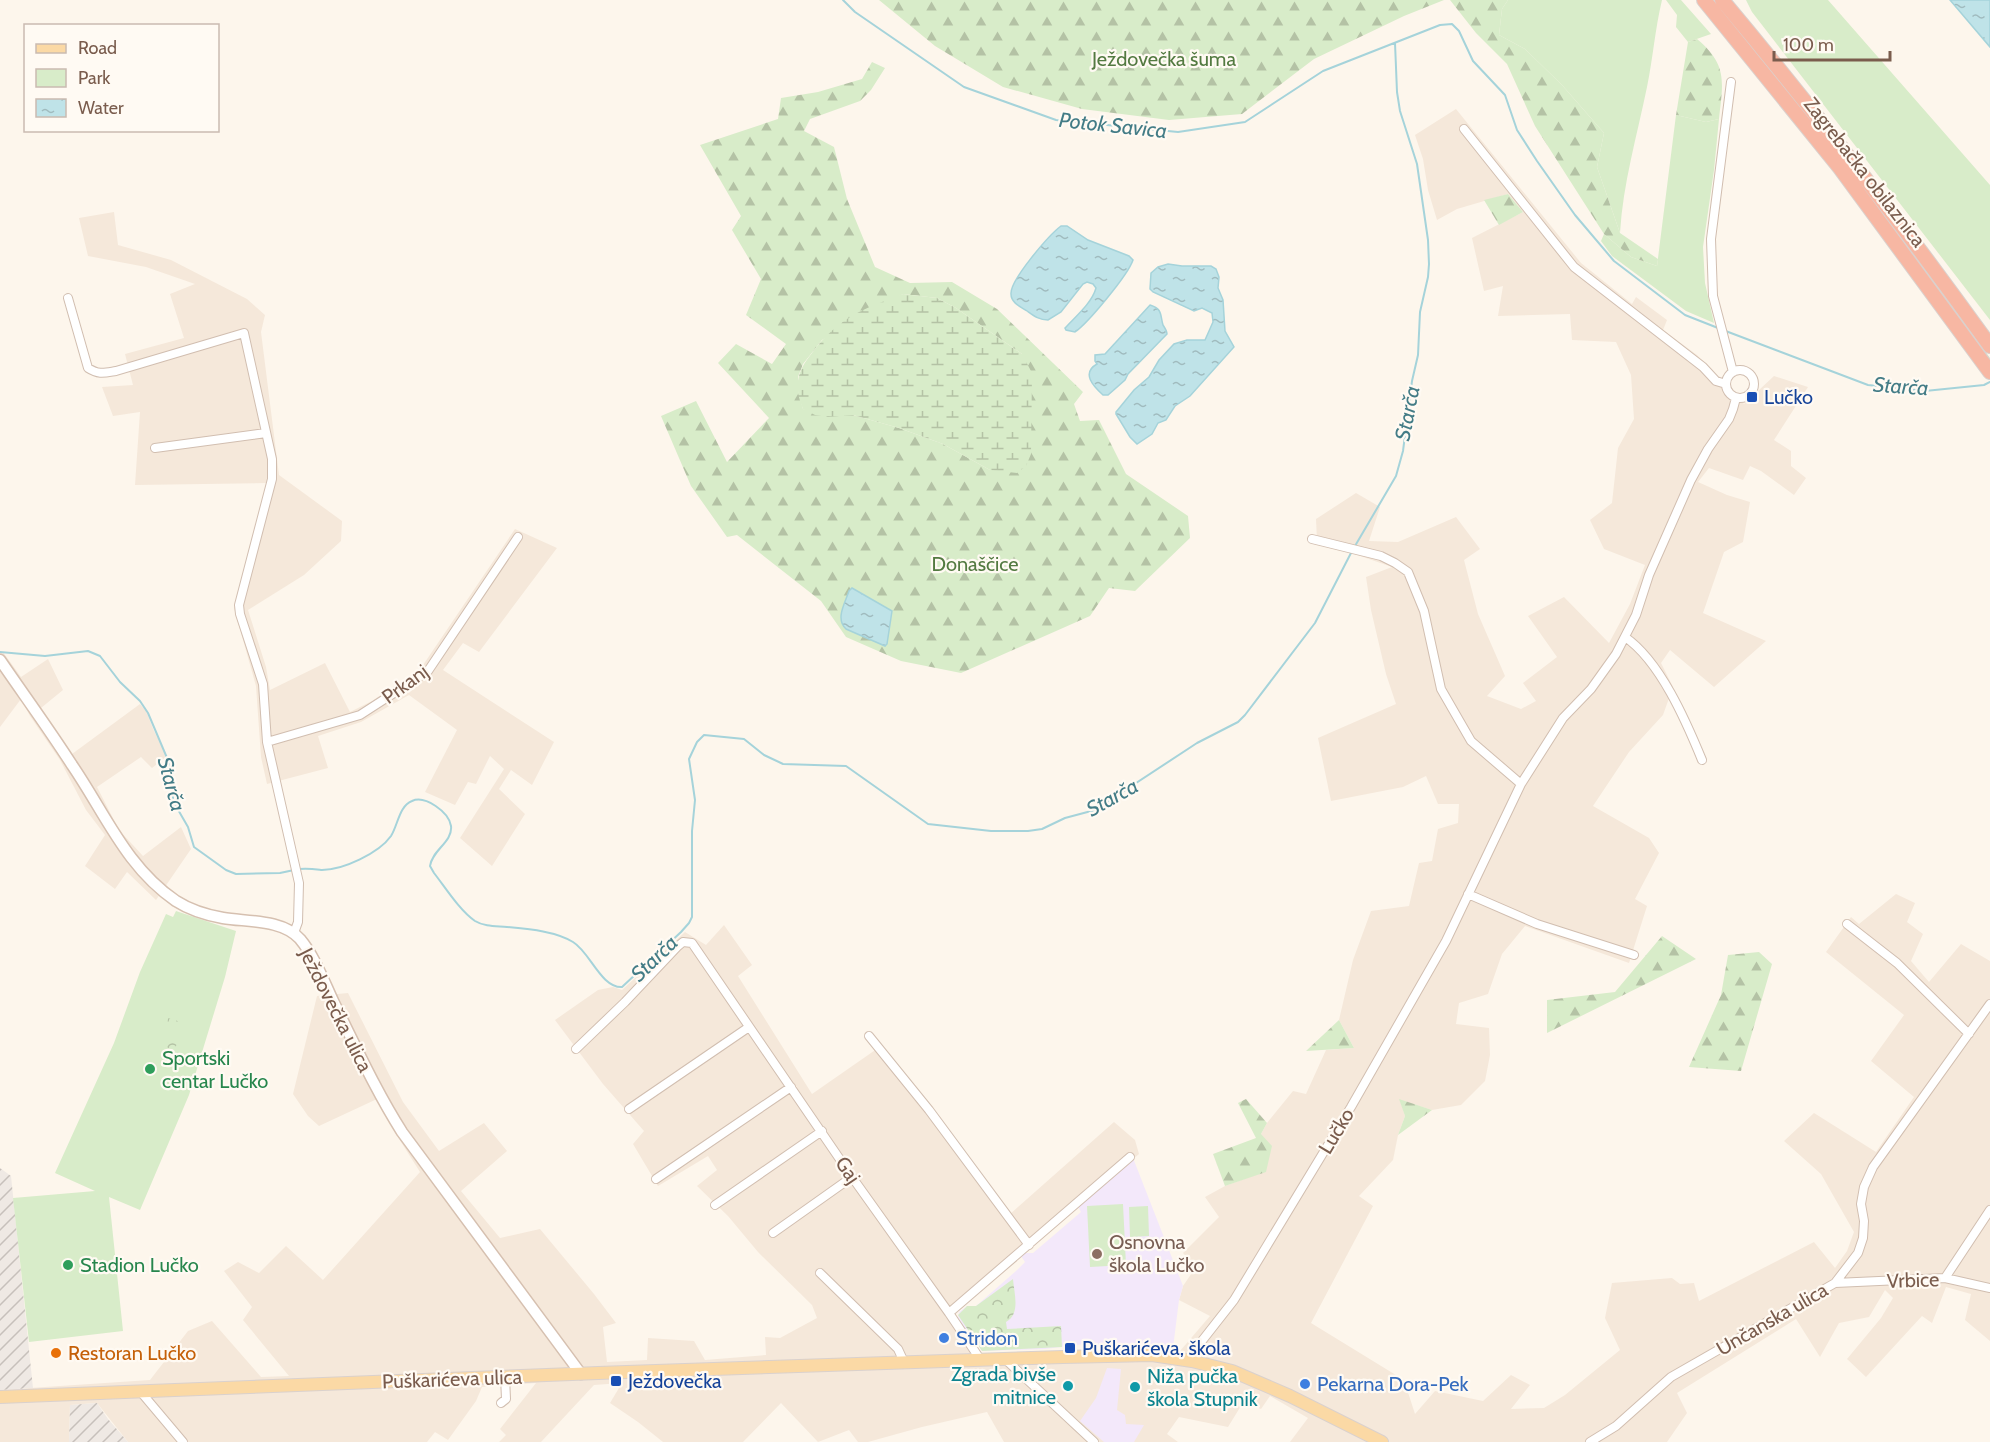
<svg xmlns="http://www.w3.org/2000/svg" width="1990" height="1442" viewBox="0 0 1990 1442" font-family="Cabin,sans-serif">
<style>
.residential{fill:#f5e8da}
.industrial{fill:url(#industrial-furrows)}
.education{fill:#f3e8fa}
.green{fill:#d8ecc9}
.forest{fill:url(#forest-firs);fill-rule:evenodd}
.wetland{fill:url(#wetland-marsh)}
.park{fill:url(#park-crowns)}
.water{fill:url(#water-ripples);stroke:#a5d3da;stroke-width:1.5}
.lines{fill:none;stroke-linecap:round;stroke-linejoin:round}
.stream{stroke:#a5d3da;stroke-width:2}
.minor-casing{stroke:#d1beb0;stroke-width:10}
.secondary-casing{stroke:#d6c0b0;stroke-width:13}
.primary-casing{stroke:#dad1cd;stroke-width:14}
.motorway-casing{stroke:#dad1cd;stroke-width:16}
.minor{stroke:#fff;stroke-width:8}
.secondary{stroke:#fff;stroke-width:10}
.primary{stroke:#fbd9a5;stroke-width:12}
.motorway{stroke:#f7b7a3;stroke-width:14}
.transit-dot{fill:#1a4fb4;stroke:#fffaf3;stroke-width:2}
.leisure-dot{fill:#2e9e5b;stroke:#fffaf3;stroke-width:2}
.education-dot{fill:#8d6e63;stroke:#fffaf3;stroke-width:2}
.shop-dot{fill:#3f7fe0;stroke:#fffaf3;stroke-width:2}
.food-dot{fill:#e8710a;stroke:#fffaf3;stroke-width:2}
.culture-dot{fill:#0f9aa8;stroke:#fffaf3;stroke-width:2}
.labels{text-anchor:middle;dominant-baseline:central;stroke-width:4.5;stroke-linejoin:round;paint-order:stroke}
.park-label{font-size:20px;fill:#537a41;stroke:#fffaf3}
.street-label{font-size:20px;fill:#7a5c4d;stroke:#fffaf3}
.transit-label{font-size:20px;fill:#164399;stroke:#fffaf3;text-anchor:start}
.leisure-label{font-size:20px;fill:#27864d;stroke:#fffaf3;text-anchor:start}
.education-label{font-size:20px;fill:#785e54;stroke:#fffaf3;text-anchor:start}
.shop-label{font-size:20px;fill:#366cbe;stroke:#fffaf3;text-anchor:start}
.food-label{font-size:20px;fill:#c56008;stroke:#fffaf3;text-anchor:start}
.culture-label{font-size:20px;fill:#0d838f;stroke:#fffaf3;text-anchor:end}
.water-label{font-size:21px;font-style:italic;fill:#437c86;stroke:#fffaf3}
</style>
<defs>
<pattern id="industrial-furrows" width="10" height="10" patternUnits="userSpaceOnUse" patternTransform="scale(1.5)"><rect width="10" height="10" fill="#efe9e4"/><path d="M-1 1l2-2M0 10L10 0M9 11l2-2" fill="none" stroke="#c7c0bb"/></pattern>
<pattern id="forest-firs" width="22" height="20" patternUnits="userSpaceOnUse" patternTransform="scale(1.5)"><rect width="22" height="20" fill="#d8ecc9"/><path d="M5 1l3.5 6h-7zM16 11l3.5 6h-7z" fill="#b4c2a5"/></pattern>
<pattern id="wetland-marsh" width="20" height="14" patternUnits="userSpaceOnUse" patternTransform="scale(1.5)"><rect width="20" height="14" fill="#d8ecc9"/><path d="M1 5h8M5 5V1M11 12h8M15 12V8" fill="none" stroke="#b4c2a5"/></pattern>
<pattern id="park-crowns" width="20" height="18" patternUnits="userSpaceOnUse" patternTransform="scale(1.5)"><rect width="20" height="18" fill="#d8ecc9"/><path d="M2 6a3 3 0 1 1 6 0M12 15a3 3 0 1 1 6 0" fill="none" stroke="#b4c2a5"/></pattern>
<pattern id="water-ripples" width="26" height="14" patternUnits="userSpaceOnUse" patternTransform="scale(1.5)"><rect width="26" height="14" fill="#bfe3e8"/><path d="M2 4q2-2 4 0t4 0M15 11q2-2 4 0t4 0" fill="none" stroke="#a0bbbe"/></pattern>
</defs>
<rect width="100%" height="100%" fill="#fdf6ec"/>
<!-- residential -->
<path class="residential" d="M1456 109 1581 263 1632 304 1636 297 1667 320 1663 330 1697 355 1744 404 1774 376 1808 387 1774 440 1791 451V466L1806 478 1794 495 1761 471 1750 466 1743 480 1709 468 1698 482 1727 495 1750 502 1743 542 1724 552 1703 613 1766 641 1714 687 1670 650 1661 663 1673 687 1663 715 1629 752 1593 806 1649 838 1659 853 1635 899 1647 906 1629 963 1525 926 1502 954 1488 994 1459 1003 1456 1024 1489 1028 1490 1055 1485 1081 1461 1105 1432 1110 1400 1100 1405 1116 1398 1135 1393 1160 1359 1196 1373 1206 1311 1323 1404 1380 1415 1414 1435 1391 1483 1401 1511 1375 1530 1385 1511 1409 1544 1408 1565 1395 1620 1350 1605 1318 1612 1283 1672 1278 1680 1284 1694 1283 1699 1301 1814 1242 1835 1268 1847 1251 1854 1232 1821 1174 1784 1141 1814 1113 1876 1152 1914 1097 1871 1061 1904 1015 1826 952 1851 917 1859 924 1896 894 1915 903 1907 922 1923 934 1911 961 1929 982 1961 944 1990 961V1341L1965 1320 1971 1294 1946 1287 1932 1323 1922 1316 1866 1377 1847 1359 1881 1318 1893 1298 1885 1290 1869 1317 1839 1323 1820 1357 1796 1319 1677 1393 1687 1413 1667 1442H1290L1308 1418 1270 1396 1261 1409 1244 1401 1228 1427 1179 1417 1167 1434 1178 1442H1004L987 1412 922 1427 868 1442H858L849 1430 818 1442 781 1403 743 1442H663L638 1422 610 1403 622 1383 594 1385 541 1442H499L506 1435 500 1429 536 1383 482 1387 476 1401 448 1440 435 1432 427 1442H128L97 1403 70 1405 69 1442H0V1390L150 1380 188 1331 212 1321 261 1377 289 1376 243 1320 252 1307 224 1271 238 1262 259 1273 286 1246 323 1280 420 1172 394 1131 377 1099 319 1126 308 1116 293 1094 317 996 348 993 403 1102 439 1151 484 1123 507 1151 461 1191 500 1238 540 1229 594 1294 616 1323 603 1327 607 1362 647 1360 648 1338 694 1341 705 1360 766 1355 765 1337 780 1338 817 1318 812 1305 758 1252 728 1216 697 1186 717 1170 708 1156 658 1186 633 1144 644 1131 603 1084 555 1020 598 990 613 987 622 990 685 932 706 945 724 925 752 965 738 976 812 1094 881 1046 1009 1215 1114 1122 1135 1140 1139 1154 957 1311 955 1316 982 1356 1180 1351 1210 1316 1179 1300 1183 1286 1196 1267 1183 1253 1219 1217 1205 1197 1225 1186 1266 1171 1261 1134 1267 1123 1293 1091 1306 1094 1326 1050 1354 1048 1339 1020 1353 960 1371 911 1409 906 1419 863 1432 861 1438 829 1458 823 1459 804H1438L1426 776 1403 787 1331 801 1318 738 1396 704 1386 674 1371 610 1366 577 1392 567 1317 541 1316 519 1356 493 1380 507 1369 541 1398 542 1456 517 1480 549 1464 560 1478 614 1505 676 1487 696 1521 709 1536 701 1523 683 1557 657 1528 616 1564 597 1609 643 1630 604 1645 565 1604 549 1590 520 1612 503 1618 448 1634 419 1631 375 1616 342 1572 340 1570 314 1498 316 1503 286 1484 291 1472 238 1523 212 1508 194 1457 209 1437 220 1428 190 1423 159 1415 135Z
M114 212 118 245 171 260 247 299 265 315 261 332 279 475 342 521 341 541 304 575 248 610 266 667 270 690 325 663 350 712 372 701 421 668 515 529 557 548 479 652 463 643 443 670 554 742 532 785 511 770 499 789 525 814 492 866 460 838 504 769 490 756 476 784 468 782 455 805 425 792 457 730 409 695 361 722 318 736 328 768 267 784 261 757 256 686 234 608 267 483 135 485 140 412 113 416 102 387 133 385 125 354 184 338 170 294 195 284 146 267 88 256 79 218Z
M0 652H3L21 677 48 659 63 690 41 708 72 754 140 704 146 711 154 731 167 756 152 768 141 757 97 787 119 830 143 856 181 827 191 849 156 900 127 872 115 889 85 866 105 835 86 810 60 760 30 716 21 699 0 727Z"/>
<!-- industrial -->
<path class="industrial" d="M0 1168 11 1176 33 1388 0 1390Z
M97 1403 108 1419 128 1442H69L70 1405Z"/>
<!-- education -->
<path class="education" d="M1133 1158 1183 1286 1179 1300 1173 1348 1122 1347 1085 1344 1045 1349 982 1351 961 1323 958 1317 959 1312 967 1306H976L1016 1271 1025 1262 1021 1256 1025 1253H1033L1081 1212 1078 1206Z
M1107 1368 1121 1369 1117 1410 1125 1415 1126 1424 1144 1425 1134 1442H1104L1080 1421 1096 1398Z"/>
<!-- green -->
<path class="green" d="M1508 0H1662C1655 29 1653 58 1647 87 1637 136 1623 183 1620 233L1597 167 1604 133 1562 85 1525 49 1499 35 1502 9Z
M1666 0H1681L1711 34 1688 42 1676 27 1677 15Z
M1710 0H1716C1812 116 1903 235 1990 358V365Z
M1746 0H1828L1990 185V320L1752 12Z
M1676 115 1706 122 1719 119 1714 170 1703 247 1705 283 1714 323 1686 311 1612 256 1601 241 1604 234 1631 257 1657 266Z
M176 911 236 931 225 977 189 1095 140 1210 109 1197 123 1331 29 1342 13 1198 95 1191 55 1173 114 1043 140 972 166 914 173 917Z
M1123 1204 1126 1265 1090 1267 1087 1206Z
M1148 1206 1149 1236 1130 1237 1129 1207Z"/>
<!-- forest -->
<path class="forest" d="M879 0H1444L1404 16 1314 59 1242 114 1169 120 1082 109 1003 87 935 46Z
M1450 0H1508L1502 9 1499 35 1525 49 1562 85 1604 133 1597 167 1620 233 1658 259 1657 266 1631 257 1604 234 1535 126 1507 64 1476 33Z
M1697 39C1728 65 1723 82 1719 119L1706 122 1676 115 1688 42Z
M872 62 885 68 871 90 860 101 810 119 804 131 834 147 847 199 875 267 910 283 952 282 997 309 1083 392 1074 404 1080 421 1099 420 1126 474 1188 516 1190 538 1135 591 1109 588 1090 616 961 673 901 661 846 637 821 601 737 535 727 537 691 486 661 416 696 401 727 462 769 418 718 363 736 344 772 364 786 344 746 315 761 279 732 230 741 216 700 145 778 119 781 98 818 92 862 79ZM903 294 937 298 956 308 1022 354 990 470 943 444 899 428 853 415 803 409 798 391V377L803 364 822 340Z
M1508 194 1523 212 1499 225 1484 200Z
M1662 936 1696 959 1547 1033V1000L1615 992Z
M1759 952 1772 964 1741 1071 1689 1067 1721 995 1728 955Z
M1339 1020 1354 1048 1306 1051Z
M1246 1099 1267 1123 1261 1134 1272 1146 1266 1172 1225 1186 1213 1154 1256 1138 1238 1103Z
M1399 1099 1432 1110 1398 1135 1405 1116Z"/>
<!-- wetland -->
<path class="wetland" d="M903 294 937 298 956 308 1022 354 1032 373 1031 454 1026 466 1017 473 990 470 943 444 899 428 853 415 828 417 815 415 803 409C801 403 798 397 798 391 796 376 803 364 812 353 839 317 863 309 903 294Z"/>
<!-- park -->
<path class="park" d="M168 1018 184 1023 174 1052 164 1045 168 1038 167 1026Z
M1013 1279C1014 1293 1021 1314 1006 1322L1007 1329 1061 1326 1062 1347 982 1351 958 1315 967 1306H976Z"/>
<!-- water -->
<path class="water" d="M1950 0H1990V47Z
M1061 226H1067L1088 240 1129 256 1133 260C1128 275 1088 323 1075 332L1066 330 1065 328C1075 317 1092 303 1096 288L1093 284 1087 282 1083 284 1061 312 1048 320C1039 320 1034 316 1027 311 1021 307 1011 303 1011 294 1010 280 1049 235 1061 226Z
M1168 264 1182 266H1211L1216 269 1219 277 1218 288 1223 300 1225 331 1234 347 1190 396 1175 406 1166 420 1158 423 1152 434 1137 444 1130 437 1116 414V412L1134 390 1149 377 1159 360 1174 344 1187 340H1205L1213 322 1212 313 1202 308 1194 311 1153 292 1150 289 1151 273 1158 267Z
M1150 305C1163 309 1160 315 1163 325 1165 328 1167 331 1167 334L1128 374 1125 380 1108 395H1103C1093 386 1081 373 1097 364L1095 361V355L1105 354Z
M852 588 892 611 887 644 885 646 846 629C835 619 845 603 849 591Z"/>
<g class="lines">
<!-- stream -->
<path class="stream" d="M843 0 855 12 964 87 1056 120 1178 132 1245 122 1323 71 1440 25 1452 24 1459 31 1473 61 1505 95 1517 130 1537 161 1575 215 1614 261 1685 315 1718 328
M1723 330 1868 385 1925 391 1984 385 1990 382
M1355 546 1396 476 1403 451 1412 381 1418 355 1420 312 1428 277 1429 264 1428 240 1417 164 1400 111 1397 92 1395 43
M0 652 45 656 88 651 100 656 120 682 140 701 148 713 173 772V801L188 827 194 847 226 870 236 874 280 873 294 870
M299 869C308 868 314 869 322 870 343 870 379 853 391 836 398 825 399 806 412 801 425 795 449 812 451 826 453 842 432 850 430 866L434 873C445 887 460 911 475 921 485 927 496 926 507 927 528 929 555 931 573 942 590 952 601 988 622 987L681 932 689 923 692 917V831L695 800 689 759 697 742 704 735 744 739 764 755 783 764 846 766 928 824 991 831H1028L1042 829 1065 818 1095 810 1197 743 1238 722 1245 715 1315 623 1352 551"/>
<!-- minor casing -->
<g class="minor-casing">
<path id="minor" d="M1731 82 1711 239 1713 296 1733 372
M1464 129 1574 267 1703 367 1716 381 1726 384
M68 298 88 368C99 375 104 373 116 371L244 333 272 459V479L239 605 240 614 263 684 267 742 299 883 298 922 294 933
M1726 384a14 14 0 1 1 28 0a14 14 0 1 1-28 0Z
M155 448 266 433
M1312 539 1381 556 1395 563 1408 572 1424 611 1441 689 1471 741 1521 784
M1625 637C1660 661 1686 721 1702 760
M267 742 360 715 428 671 518 537
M1468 894 1537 924 1634 955
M1847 924 1897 963 1969 1034
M869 1036 929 1110 1029 1245
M576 1049 625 1002 677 947 683 942 692 943 852 1177 949 1313 980 1359
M629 1109 749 1027
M656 1179 791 1087
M715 1205 822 1131
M773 1233 852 1177
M820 1273 898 1349 904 1362
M1945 1278 1990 1210
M1835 1283 1945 1278 1990 1288
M949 1313 1130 1157
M1005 1359 1094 1442
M1192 1361 1194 1351 1234 1300 1351 1107 1446 941 1521 784 1563 718 1591 689 1616 654 1636 615 1649 575 1691 480 1708 449 1729 419 1733 409 1736 398
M140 1391 183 1442
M501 1403 506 1399 505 1377
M1590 1442 1616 1426 1671 1377 1835 1283 1858 1253 1863 1238 1864 1221 1861 1204 1864 1187 1873 1167 1990 1004"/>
</g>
<!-- secondary casing -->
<g class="secondary-casing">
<path id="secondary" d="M0 660C24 695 49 729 72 765 105 813 126 867 176 901 190 910 206 915 223 918 247 922 282 919 300 939 315 957 324 982 334 1003 356 1047 376 1091 402 1132L581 1374"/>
</g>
<!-- primary casing -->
<g class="primary-casing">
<path id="primary" d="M0 1397 598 1373 1063 1357 1152 1355 1192 1361 1232 1371 1290 1396 1382 1442"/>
</g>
<!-- motorway casing -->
<g class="motorway-casing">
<path id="motorway" d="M1704 0 1840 168 1990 372
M1722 0C1816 112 1905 228 1990 346"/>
</g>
<!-- minor -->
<use href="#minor" class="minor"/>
<!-- secondary -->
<use href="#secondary" class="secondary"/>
<!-- primary -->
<use href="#primary" class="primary"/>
<!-- motorway -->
<use href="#motorway" class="motorway"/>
</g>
<!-- markers -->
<g class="transit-dot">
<rect x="1746" y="391" width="12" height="12" rx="3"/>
<rect x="1064" y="1342" width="12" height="12" rx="3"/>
<rect x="610" y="1375" width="12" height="12" rx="3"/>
</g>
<g class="leisure-dot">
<circle cx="150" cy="1069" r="6"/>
<circle cx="68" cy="1265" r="6"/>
</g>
<circle class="education-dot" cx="1097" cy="1254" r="6"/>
<g class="shop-dot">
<circle cx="944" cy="1338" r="6"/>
<circle cx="1305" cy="1384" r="6"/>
</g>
<circle class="food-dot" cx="56" cy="1353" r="6"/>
<g class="culture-dot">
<circle cx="1068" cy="1386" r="6"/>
<circle cx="1135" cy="1387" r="6"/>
</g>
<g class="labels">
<!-- park labels -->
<g class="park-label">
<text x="1164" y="59">Ježdovečka šuma</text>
<text x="975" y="564">Donaščice</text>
</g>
<!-- street labels -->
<g class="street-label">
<text transform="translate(1865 172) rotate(52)">Zagrebačka obilaznica</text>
<text transform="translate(405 684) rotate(-36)">Prkanj</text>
<text transform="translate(336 1010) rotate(63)">Ježdovečka ulica</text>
<text transform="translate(1336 1131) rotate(-59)">Lučko</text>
<text transform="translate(848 1170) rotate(56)">Gaj</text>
<text transform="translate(1913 1280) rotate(-2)">Vrbice</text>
<text transform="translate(1772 1319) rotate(-30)">Unčanska ulica</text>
<text transform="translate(452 1379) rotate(-2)">Puškarićeva ulica</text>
</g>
<!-- transit labels -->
<g class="transit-label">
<text x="1764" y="397">Lučko</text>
<text x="1082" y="1348">Puškarićeva, škola</text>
<text x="628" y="1381">Ježdovečka</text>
</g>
<!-- leisure labels -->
<g class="leisure-label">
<text x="162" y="1058">Sportski<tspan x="162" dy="23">centar Lučko</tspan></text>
<text x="80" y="1265">Stadion Lučko</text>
</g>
<!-- education labels -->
<g class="education-label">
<text x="1109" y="1242">Osnovna<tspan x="1109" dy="23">škola Lučko</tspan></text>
</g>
<!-- shop labels -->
<g class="shop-label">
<text x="956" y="1338">Stridon</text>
<text x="1317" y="1384">Pekarna Dora-Pek</text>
</g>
<!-- food labels -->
<g class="food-label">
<text x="68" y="1353">Restoran Lučko</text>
</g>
<!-- culture labels -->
<g class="culture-label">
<text x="1056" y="1374">Zgrada bivše<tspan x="1056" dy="23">mitnice</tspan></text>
<text x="1147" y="1376" text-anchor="start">Niža pučka<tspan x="1147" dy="23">škola Stupnik</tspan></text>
</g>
<!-- water labels -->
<g class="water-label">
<text transform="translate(1113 125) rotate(6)">Potok Savica</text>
<text transform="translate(1901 386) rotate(4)">Starča</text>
<text transform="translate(1407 413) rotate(-79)">Starča</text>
<text transform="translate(172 784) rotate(75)">Starča</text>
<text transform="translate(1112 797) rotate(-29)">Starča</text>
<text transform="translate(654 958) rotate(-44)">Starča</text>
</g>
</g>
<!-- legend -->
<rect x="24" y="24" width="195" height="108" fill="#fffaf3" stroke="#cabbb1" stroke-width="1.5"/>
<rect x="36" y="44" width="30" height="9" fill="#fbd9a5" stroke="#cabbb1" stroke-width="1.5"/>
<text x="78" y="54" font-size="18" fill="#7a5c4d">Road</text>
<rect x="36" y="69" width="30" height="18" fill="#d8ecc9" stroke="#cabbb1" stroke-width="1.5"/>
<text x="78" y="84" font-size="18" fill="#7a5c4d">Park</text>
<rect x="36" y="99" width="30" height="18" fill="url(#water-ripples)" stroke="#cabbb1" stroke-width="1.5"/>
<text x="78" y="114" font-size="18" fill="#7a5c4d">Water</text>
<!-- scale -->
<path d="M1774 51v9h116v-9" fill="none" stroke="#7a5c4d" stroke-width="3"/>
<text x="1783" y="51" font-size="18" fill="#7a5c4d" stroke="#fffaf3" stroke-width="4.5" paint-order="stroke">100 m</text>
</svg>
